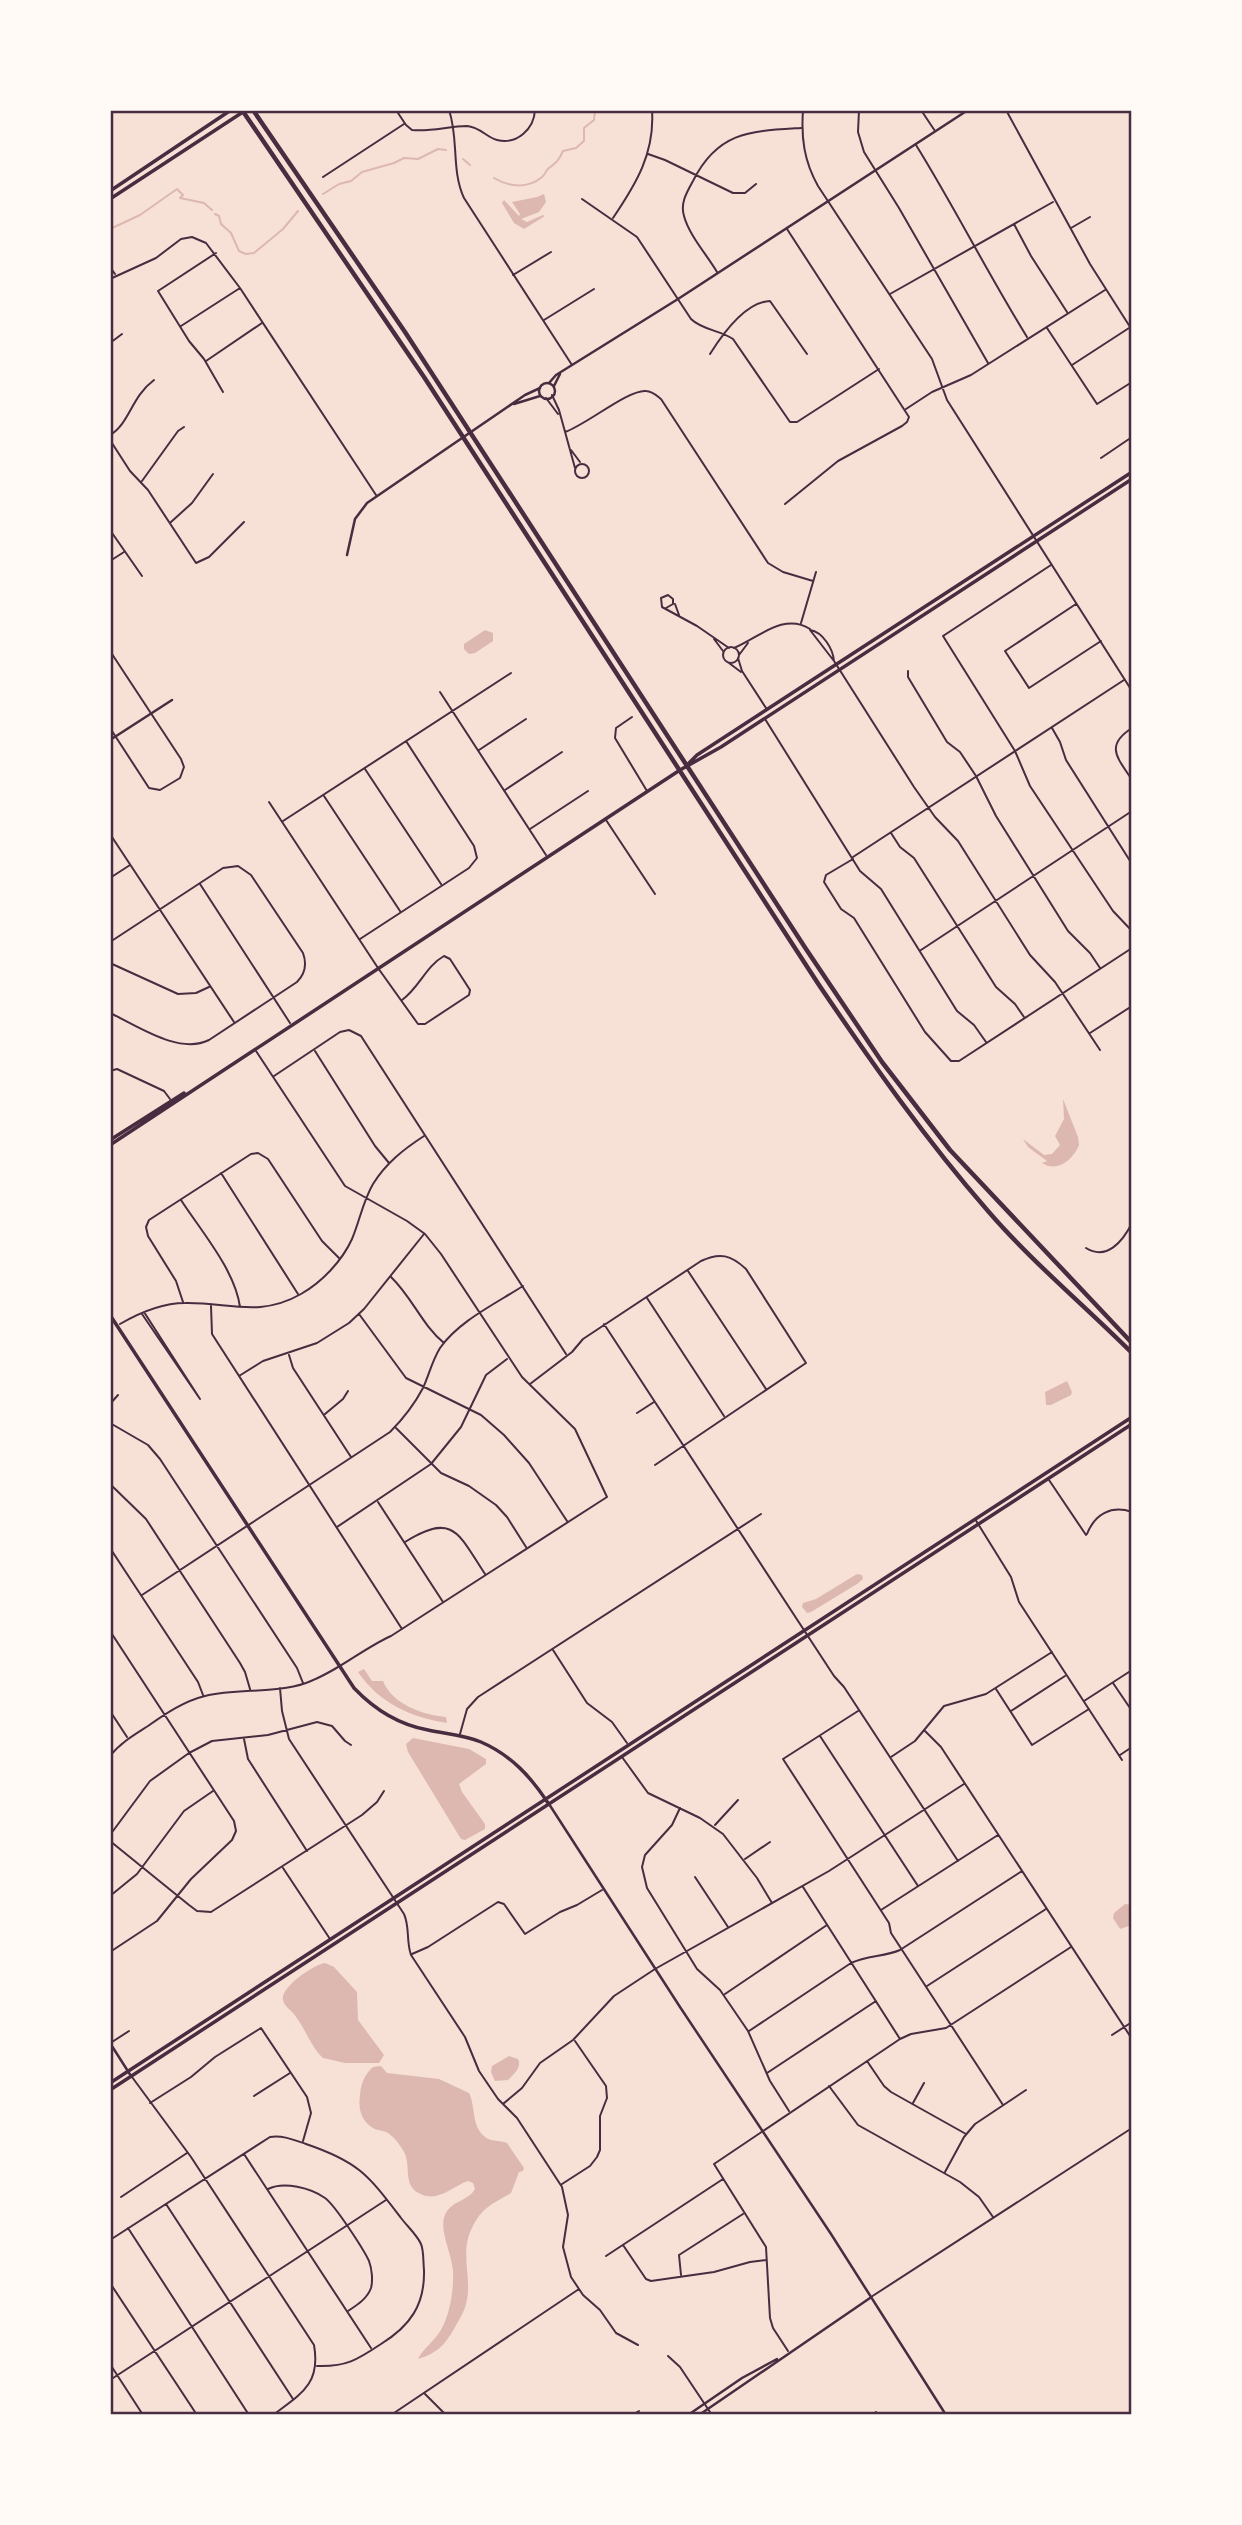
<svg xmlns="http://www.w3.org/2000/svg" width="1242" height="2525" viewBox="0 0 1242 2525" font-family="Helvetica,sans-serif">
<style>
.water{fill:#dcb8b0}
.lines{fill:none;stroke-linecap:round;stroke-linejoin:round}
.stream{stroke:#dcb8b0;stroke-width:2}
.minor{stroke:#4a2c40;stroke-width:2}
.tertiary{stroke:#4a2c40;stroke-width:2.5}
.secondary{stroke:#4a2c40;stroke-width:3.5}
.trunk{stroke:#4a2c40;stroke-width:4.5}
.neatline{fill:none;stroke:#4a2c40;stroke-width:2.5}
</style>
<rect width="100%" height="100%" fill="#f7e1d7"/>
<!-- water -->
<path class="water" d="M544 194 546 202 539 212 521 219 527 222 543 215 545 216 524 229 514 223 502 203 504 200 519 216 520 214 512 202 537 197Z
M485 630 493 633V641L475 653 469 654 464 649V644Z
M1063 1099 1078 1137 1079 1145C1073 1160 1057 1173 1042 1163L1047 1161 1028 1147 1023 1139 1044 1155 1052 1154 1060 1145 1055 1136 1064 1119Z
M1067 1381 1072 1392 1071 1395 1051 1405H1046L1045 1392Z
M857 1574 862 1575 863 1579 857 1584 811 1612 807 1613 802 1607 803 1603 816 1599Z
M364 1669 372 1681H383C392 1704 423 1715 446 1717L447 1723C411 1717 380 1704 358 1672Z
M413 1738 469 1749 486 1759V1764L459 1784 462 1792 485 1824V1829L465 1840 461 1839 408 1752 406 1744Z
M1125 1904 1132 1905V1925L1120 1929 1113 1918 1114 1913Z
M325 1963 334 1967 357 1992 358 2020 384 2055 379 2063H345L323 2058C311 2047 306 2030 296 2017 293 2011 284 2007 283 2000 280 1987 315 1964 325 1963Z
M509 2056 518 2059C522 2067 514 2074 508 2080L495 2081 491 2072 492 2066Z
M381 2066 387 2073 439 2079 469 2093C476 2107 471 2126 485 2137 491 2142 500 2140 507 2143L524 2168 523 2171 519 2172 511 2193C493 2204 482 2207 472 2228 459 2253 473 2279 466 2304 464 2313 458 2321 454 2329 444 2346 437 2353 418 2359 422 2350 435 2340 441 2330 450 2314 454 2289 453 2271 452 2255 440 2232 444 2218 449 2200 468 2202 475 2189L473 2183 468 2181C453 2186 440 2201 423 2195 400 2187 413 2165 403 2150 399 2144 394 2137 388 2133 384 2130 378 2131 373 2128 361 2121 358 2108 360 2095 361 2084 364 2075 373 2067Z"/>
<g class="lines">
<!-- stream -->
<path class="stream" d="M463 159 470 165
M494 178C509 187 528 189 542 177 547 173 544 172 549 168 557 162 559 160 563 151L576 148 584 141V128L594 120 595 110
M323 194 339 184 351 181 362 172 394 163 404 158 418 159 438 149 446 150
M215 214 219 216 221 224 231 233 239 251 246 254 254 253 283 229 298 211
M110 229 140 215 177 189 183 195 180 198 204 203 212 210"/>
<!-- minor -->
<path class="minor" d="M396 110 406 125 412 130C431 132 449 126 467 126 480 127 486 137 497 140 517 145 534 129 535 110
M449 110C459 139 451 170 464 198L572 365
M803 110C801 138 804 161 818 186L932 359 947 400 1132 691
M859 110 858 132 864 152 899 208 988 363
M921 110 935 131
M1006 110 1090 264 1132 330
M321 112 323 110
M916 145C955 208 988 274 1027 337
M648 154 665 160 733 193H745L756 184
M323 177 404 124
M582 199 637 237 691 319C702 330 720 330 733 339L790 422H797L879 369
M613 218C636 184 655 153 652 110
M1014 224 1031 256 1067 312
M1071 228 1090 217
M216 253 158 291 189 341 204 359 223 392
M110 267 115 274
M717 272C707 255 689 235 684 216 680 203 687 192 693 181 718 131 751 131 801 128
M513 275 551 252
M110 279 156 258 181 239 192 237 206 243 240 288 376 495
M890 294 1053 202
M544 320 594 289
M181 326 240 288
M1047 328 1097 404 1132 382
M110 343 122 334
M710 354C722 335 745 302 770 301L807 354
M206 361 262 323
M1072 365 1129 328
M552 395 559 410 575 468
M546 398 558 414
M906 409 932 392 971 375 1105 290
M565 432C586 425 629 389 646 391 652 391 656 395 661 399L768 563 783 572 813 581
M110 435C130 423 131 397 154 380
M110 440 130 471 148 490 196 563 209 557 244 522
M571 450 580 462
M1101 458 1132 437
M575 471a7 7 0 1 1 14 0a7 7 0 1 1-14 0Z
M142 481 178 431 184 427
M785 504 838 461 902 426 907 422 909 417 787 229
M171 522 192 503 213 474
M110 530 142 576
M110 561 124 552
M1051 565 943 636 1015 751 1030 786 1113 911 1132 931
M675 604 679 615
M1076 604 1005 651 1029 688 1101 641
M666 608 673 604V599L668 595 661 598 662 607 697 626 729 648
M801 623 816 572
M714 639 723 651
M723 655a8 8 0 1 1 16 0a8 8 0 1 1-16 0Z
M734 648C758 638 784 612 810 629
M110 651 181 759 184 767 180 778 160 790 149 788 110 728
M739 655 748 643
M738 658 742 671 766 708
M834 661C833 649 823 632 810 630L834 661 914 787 935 817 958 841 1030 955 1055 982 1100 1050
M729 663 741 672
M908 671V677L947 742 960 752 976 776 996 816 1068 931 1090 953 1100 968
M440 692 546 855
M632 717 616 728 615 738 647 791
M765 719 860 871 881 889 957 1011 974 1025 986 1042
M1052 728 1060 742 1066 760 1132 864
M1132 728C1104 746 1118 758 1132 780
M479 750 526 719
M365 769 441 884
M505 790 562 752
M324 796 400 911
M269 802 378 968 418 1024H425L469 995 470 990 450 959 444 956C426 966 419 988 402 1000
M606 820 655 894
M283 821 511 673
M530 829 588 791
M891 833 900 847 914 858 996 987 1015 1004 1024 1017
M110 834 234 1022
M853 857 1124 680
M853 859 826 875 824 882 841 909 854 918 925 1032 951 1061H959L1132 948
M110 878 130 865
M200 884 290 1023
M360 939 469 868 477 858 474 846 406 741
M110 942 223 868 238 866 251 875 303 953C307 964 305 974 297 982L209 1040C179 1055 138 1026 110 1013
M921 950 1132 811
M110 963 178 994 196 993 209 987
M1090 1033 1132 1006
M315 1051 375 1146 389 1163
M110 1071 117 1069 164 1091 170 1099
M274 1076 340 1032 349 1030 361 1036 566 1354
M221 1173 298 1294
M181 1200C201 1231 235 1270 240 1307
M1086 1248C1107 1261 1123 1241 1132 1223
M688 1271 766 1389
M391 1277C412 1297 422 1325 444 1343
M647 1298 724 1416
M183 1302 176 1281 148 1236 146 1227 149 1220 251 1154 258 1153 268 1159 322 1241 339 1258
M211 1306 212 1334 402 1629
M142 1314 200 1399 144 1312
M359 1314 406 1378 481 1415 504 1435 529 1463 567 1521
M120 1324C139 1313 162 1303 185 1303 228 1302 259 1318 301 1294 322 1282 342 1261 352 1239 360 1220 363 1201 373 1184 386 1163 404 1149 424 1136
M604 1324 834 1676 844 1687 958 1861
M289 1355 293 1368 351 1457
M239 1376 263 1361 317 1343 349 1323 364 1309 424 1234
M530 1384 572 1352 583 1339 701 1261C720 1252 731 1255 746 1269L806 1363 655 1465
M110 1404 118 1395
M637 1413 654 1402
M325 1414 343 1399 348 1391
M110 1423 148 1445 160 1459 297 1668 303 1683
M396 1428 441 1473 469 1486 496 1505 507 1517 526 1547
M1049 1480 1086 1535
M110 1484 146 1519 240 1663 245 1672 250 1689
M378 1502 443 1602
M975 1519 1011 1577 1019 1602 1122 1760
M337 1527 431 1464 461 1427 486 1375 507 1359
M1087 1534C1095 1514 1111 1505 1132 1512
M405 1542C454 1511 459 1535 485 1574
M110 1548 198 1682 203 1695
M142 1595 390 1432C403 1419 414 1405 423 1388 429 1375 432 1361 440 1348 459 1321 495 1304 523 1286
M110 1631 234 1821 236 1831 232 1840 191 1879 157 1921 110 1952
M553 1650 587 1703 612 1722 627 1743
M1113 1683 1132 1711
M280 1688 282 1711 289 1739 404 1914C410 1927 406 1941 411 1955L465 2037 479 2071 498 2099 517 2118 562 2187 568 2215 563 2247 571 2277 583 2295 600 2310 616 2333 638 2345
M996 1689 1032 1745 1089 1709
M1084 1701 1132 1670
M110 1711 127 1737
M858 1711 783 1759 889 1923 891 1933 1003 2105
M1011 1711 1065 1676
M924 1730 941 1747 1132 2039
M460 1734 467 1709 478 1697 761 1514
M820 1736 918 1886
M244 1739 248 1759 307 1851
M1120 1755 1132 1747
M110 1756C120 1743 134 1735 148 1726 165 1714 184 1701 205 1696 238 1688 274 1694 306 1683 337 1672 362 1649 391 1636L607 1497 575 1429 522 1377 441 1254 425 1234 407 1221 345 1186 256 1051
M622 1757 648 1793 700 1818 723 1834 757 1878 772 1903
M891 1757 915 1741 944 1706 986 1694 1052 1652
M680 1808 672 1825 645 1855 642 1867 647 1888 697 1969 720 1990 748 2031 770 2081 789 2111
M715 1825 738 1800
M110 1835 150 1781 189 1753 212 1741 268 1735 317 1722 332 1726 345 1741 351 1745
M110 1841 189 1905 197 1911 211 1912 362 1815 377 1802 384 1791
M745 1859 770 1842
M283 1868 330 1939
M695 1877 728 1927
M803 1887 900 2039
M110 1896 137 1874 184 1811 213 1791
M881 1910 998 1835
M412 1954 428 1947 498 1902 504 1904 525 1934 560 1912 577 1905 602 1890
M927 1986 1046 1909
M725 1994 827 1925
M749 2031 851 1963C867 1955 884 1957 900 1950L1022 1871
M1112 2035 1132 2022
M112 2042 129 2031
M867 2061 884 2086 891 2092 966 2134
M767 2073 876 2001
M132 2077 191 2157 314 2345C321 2384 301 2394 273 2415
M829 2086 858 2125 960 2182 979 2197 993 2217
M254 2096 290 2073
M150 2103 191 2077 215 2057 261 2028 307 2097 311 2113 303 2141
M913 2103 924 2083
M503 2104 522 2088 540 2063 573 2040 614 1996 655 1969 829 1871 964 1784
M244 2154 371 2348
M945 2172 964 2137 975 2124 1026 2090
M562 2184 590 2166 597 2157 600 2150V2116L607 2098 606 2086 575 2041
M268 2189C284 2181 311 2188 325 2198 335 2205 364 2250 369 2261 372 2269 373 2281 371 2288 367 2299 357 2305 348 2311
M121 2197 187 2153
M166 2204 293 2399
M128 2228 249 2415
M110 2240 270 2137C283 2135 294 2140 306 2144 359 2162 368 2175 401 2218 407 2226 417 2235 421 2244 424 2251 423 2262 424 2270 425 2305 410 2326 381 2344 357 2360 346 2367 317 2366
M623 2245 646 2279 651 2281 714 2272 750 2262 766 2260
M606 2256 723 2179
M681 2275 679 2255 743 2214
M110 2283 197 2415
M871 2297 1132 2128
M788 2351 773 2328 770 2318 766 2247 714 2164 900 2039 911 2034 946 2028 1071 1947
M668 2356 680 2367 712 2415
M110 2364 143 2415
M110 2380 386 2200
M425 2394 446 2415
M391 2415 579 2289
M632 2415 639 2411
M871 2415 876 2412"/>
<!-- tertiary -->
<path class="tertiary" d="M549 383 556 375 678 299 968 110
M539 391a8 8 0 1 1 16 0a8 8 0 1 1-16 0Z
M554 386 560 374
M514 404 540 396
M347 555 355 519 367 503 525 395 540 388
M110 740 172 700
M549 1804 680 2007 831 2234 946 2415
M110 2043 131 2076
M688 2415 742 2378 777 2359
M699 2415 870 2298"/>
<!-- secondary -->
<path class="secondary" d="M110 191 231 110
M110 199 246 110
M687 765 697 755 1132 472
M110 1140 184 1093
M110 1145 680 770 721 747 1132 479
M110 1315 354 1688C374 1709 400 1725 428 1730 446 1734 464 1735 481 1742 511 1755 531 1777 548 1803
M110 2083 1132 1417
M110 2090 1132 1424"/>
<!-- trunk -->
<path class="trunk" d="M242 110 424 377 819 985C872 1063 926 1140 988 1211 1032 1262 1084 1305 1132 1353
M253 110 405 332 806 949 882 1062 950 1150 1132 1343"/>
</g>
<!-- border -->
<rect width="1242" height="2525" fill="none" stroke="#fffaf5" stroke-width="224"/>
<rect x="112" y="112" width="1018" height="2301" class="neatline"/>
</svg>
